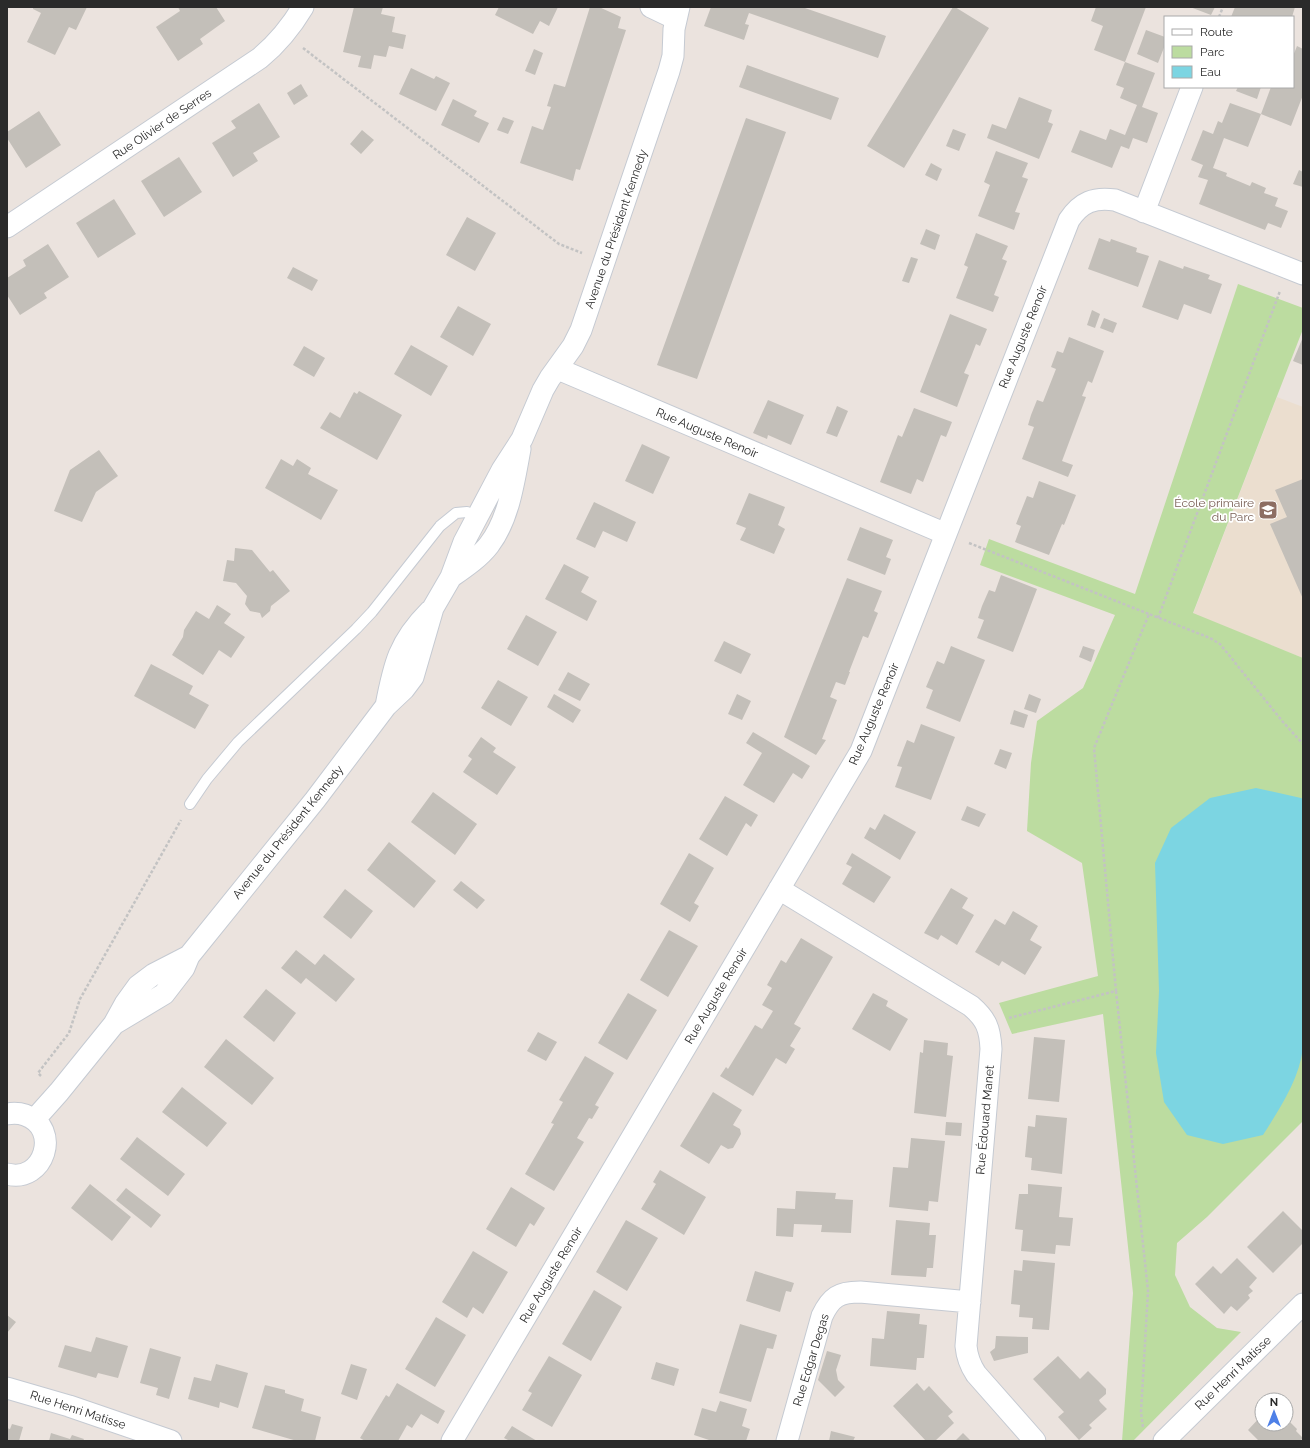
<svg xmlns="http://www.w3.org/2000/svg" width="1310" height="1448" viewBox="0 0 1310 1448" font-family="Raleway,sans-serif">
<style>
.education{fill:#ebdecf}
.green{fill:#bcdca0}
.water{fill:#7cd5e2}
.building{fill:#c3bfb9}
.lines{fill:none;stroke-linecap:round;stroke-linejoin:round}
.lane-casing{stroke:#c5cad2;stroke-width:12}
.street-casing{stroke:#c5cad2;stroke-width:23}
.path{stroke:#c3c3c3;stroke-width:2.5;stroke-dasharray:3 2;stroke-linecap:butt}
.lane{stroke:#fff;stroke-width:10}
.street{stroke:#fff;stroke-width:21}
.labels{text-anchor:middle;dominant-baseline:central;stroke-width:3.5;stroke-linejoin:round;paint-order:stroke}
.street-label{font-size:12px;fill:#2a2a2a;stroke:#fff}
.education-label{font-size:12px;fill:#785e54;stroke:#fff;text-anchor:end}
</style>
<rect width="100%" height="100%" fill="#ebe3de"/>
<!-- education -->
<path class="education" d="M1277 397 1303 407V658L1193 614Z"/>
<!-- green -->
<path class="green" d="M1238 284 1303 308V329L1193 613 1303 658V1121L1207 1217 1177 1243 1175 1275 1190 1307 1217 1328 1241 1332 1133 1441H1122L1133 1293 1103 1014 1012 1034 999 1003 1098 976 1082 863 1027 831 1031 763 1037 721 1083 688 1115 615 980 565 989 539 1135 594Z"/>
<!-- water -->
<path class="water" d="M1256 788 1301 798 1303 799V1048C1299 1080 1280 1108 1263 1135L1223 1144 1187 1135 1164 1102 1156 1053 1159 991 1155 863 1171 828 1210 798Z"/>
<!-- building -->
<path class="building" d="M33 7H87L76 30 69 27 55 55 27 42 41 13 33 9Z
M178 7H216L225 21 200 39 203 44 178 61 156 27 180 11Z
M354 7H383L381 14 395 17 392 32 406 35 403 49 389 46 386 57 374 55 371 69 358 67 361 56 343 52Z
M499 7H558L549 26 540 21 533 34 495 15Z
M590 7H599L621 17 618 28 626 30 580 170 576 169 573 181 520 163 532 126 543 130 551 107 547 106 554 84 565 87Z
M711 7H802L886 36 878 58 749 13 745 24 749 25 744 40 704 26Z
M953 7H955L989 28 904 168 867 146Z
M1096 7H1146L1125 62 1094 50 1103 26 1091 21Z
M1190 7H1215L1211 15Z
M1235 7H1295L1292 17H1231Z
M1146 30 1165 37V45L1158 63 1137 54Z
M1297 46 1303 49V95L1291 126 1261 114 1271 87H1293V56Z
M534 49 543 53 535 75 525 71Z
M1125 62 1155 73 1142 107 1158 113 1147 143 1133 138 1129 149 1121 146 1112 168 1071 152 1080 130 1106 140 1110 129 1125 135 1137 105 1120 98 1124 88 1116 85Z
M747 65 839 98 831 120 739 87Z
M411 68 434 79 436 76 450 83 436 111 399 94Z
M301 84 308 96 294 105 287 93Z
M1238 87H1261L1257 99 1236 91Z
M1019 97 1052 110 1048 122 1053 124 1039 159 987 138 992 124 1006 129Z
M453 99 477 111 474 116 489 123 479 143 441 125Z
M259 103 280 137 253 153 258 161 233 177 212 143 236 128 231 121Z
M1230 103 1261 114 1248 147 1224 138 1213 168 1227 173 1226 176 1250 186 1252 182 1266 188 1264 193 1278 198 1275 206 1288 211 1281 228 1268 223 1265 230 1199 204 1208 180 1198 177 1203 165 1191 160 1203 130 1213 134 1218 121 1222 123Z
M39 111 61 145 26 168 7 138V132Z
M503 117 514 121 508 134 497 130Z
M746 118 786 132 697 379 657 365Z
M953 129 966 134 959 151 946 146Z
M362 130 374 140 361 154 350 144Z
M996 151 1028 163 1022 177 1028 179 1015 212 1020 213 1014 230 978 216 990 185 984 182Z
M179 157 202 192 164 217 141 181Z
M931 163 942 169 937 181 925 175Z
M1299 170 1303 172V187L1293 184Z
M114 199 136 234 98 258 76 223Z
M467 217 496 233 475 271 446 255Z
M926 229 940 235 935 250 920 244Z
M976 233 1008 246 1002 259 1007 261 994 295 999 297 993 312 956 298 968 267 964 265Z
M1099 238 1110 242 1111 239 1137 248 1136 252 1149 256 1138 287 1088 269Z
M48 244 69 277 44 293 47 298 20 315 7 295V278L26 266 23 260Z
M911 257 918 259 909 283 902 281Z
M1159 260 1183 269 1184 266 1210 275 1208 279 1222 284 1211 314 1184 304 1178 320 1142 307Z
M293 267 318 280 312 291 287 278Z
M458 306 491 324 473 356 440 337Z
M1092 310 1100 314 1095 328 1087 325Z
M950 314 987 329 980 346 976 344 971 357 964 373 969 375 957 407 920 392Z
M1104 318 1117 323 1113 333 1100 328Z
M1069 337 1104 351 1092 383 1088 381 1082 396 1086 397 1062 461 1073 465 1068 477 1022 459 1034 427 1028 425 1031 415 1037 400 1043 402 1056 369 1051 367 1057 351 1063 353Z
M1303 337V365L1293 361Z
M411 345 448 366 431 396 394 374Z
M304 346 325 358 314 377 293 365Z
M359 391 402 415 377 460 320 428 330 412 340 418 354 392 357 394Z
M768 400 804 415 791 445 768 435 767 439 753 433Z
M837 406 848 411 837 437 826 433Z
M914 408 952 422 946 437 941 435 923 482 917 479 911 494 880 482 898 435 902 437Z
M642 444 670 457 653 494 625 481Z
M99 450 118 476 96 492 82 522 54 511 70 470Z
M281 459 293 466 297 459 311 468 308 474 338 490 321 520 265 488Z
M1303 479V599L1270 524 1287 517 1275 490Z
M1039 481 1076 495 1064 525 1062 524 1049 555 1015 542 1021 526 1016 524 1027 496 1033 498Z
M749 493 785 507 778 525 785 529 774 554 740 540 746 528 736 524Z
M594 502 636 522 627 542 603 531 595 548 576 539Z
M860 527 893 540 886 557 891 559 885 575 847 560Z
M235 548 252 550 270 572 273 570 290 591 271 606 270 611 262 618 260 613 250 611 245 604 247 596 236 583 223 581 227 560 234 561Z
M564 564 589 577 581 592 597 601 587 621 545 599Z
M1001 575 1037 589 1013 652 977 638 984 620 978 618 982 606 989 590 995 592Z
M847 578 882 591 874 611 878 613 868 638 863 636 849 672H850L845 685 836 682 830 697 837 700 822 739 826 740 816 755 784 737Z
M217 605 231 614 224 623 245 637 231 658 219 650 203 675 172 655 183 637 184 630 196 611 209 619Z
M526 615 557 632 538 666 507 649Z
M724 641 751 654 741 674 714 661Z
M951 646 985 660 960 722 926 708 933 690 926 687 937 661 944 664Z
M1083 646 1095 650 1091 662 1079 657Z
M151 664 193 686 189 694 209 705 195 729 134 696Z
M568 672 590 684 580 701 558 690Z
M498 680 528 697 511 726 481 708Z
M554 694 581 710 573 723 547 707Z
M737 694 751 701 742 720 728 714Z
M1029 694 1041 699 1036 713 1024 709Z
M1014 710 1028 715 1024 728 1010 724Z
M921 724 955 737 931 800 895 787 902 767 897 766 907 740 914 743Z
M753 732 810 766 802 779 793 773 774 803 743 785 762 753 746 743Z
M481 737 496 748 493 752 516 767 497 795 463 772 472 759 468 756Z
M1000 749 1012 753 1006 769 994 764Z
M433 792 477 824 455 855 411 822Z
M725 796 758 815 751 827 746 823 727 856 699 839Z
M967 806 986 814 979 827 961 820Z
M884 814 916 832 900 860 864 838 870 827 875 830Z
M389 842 436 881 414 908 367 870Z
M689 853 714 868 694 903 699 906 690 922 660 904Z
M852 853 891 877 874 903 842 884 852 867 846 864Z
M461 881 485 900 477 909 453 890Z
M951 888 968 898 962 908 974 915 957 945 941 935 938 940 924 933Z
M345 889 373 911 351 939 323 917Z
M1013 911 1038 926 1030 940 1042 947 1025 975 1002 961 999 966 975 952 995 919 1005 925Z
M669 930 698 946 668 997 640 980Z
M801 938 833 957 794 1024 801 1028 790 1046 795 1049 786 1064 776 1058 753 1096 720 1076 726 1067 728 1069 755 1025 762 1029 773 1011 762 1005 772 988 767 985 781 960 786 963Z
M296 950 315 965 324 954 355 979 336 1002 306 978 301 984 281 968Z
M266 989 296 1013 274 1042 243 1017Z
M628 993 657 1010 627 1060 598 1043Z
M873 993 888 1001 886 1006 908 1019 890 1051 852 1029Z
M538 1032 557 1042 546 1061 527 1051Z
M1034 1037 1065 1040 1059 1102 1028 1099Z
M226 1039 274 1078 252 1105 204 1067Z
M924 1040 948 1043 947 1055 953 1056 946 1117 914 1113 920 1052 923 1053Z
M585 1056 614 1073 595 1105 599 1107 592 1119 589 1118 577 1138 584 1142 554 1191 525 1174 554 1124 551 1123 563 1102 559 1100Z
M182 1087 227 1123 207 1147 162 1112Z
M713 1092 742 1110 733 1125 740 1129 741 1134 733 1148 728 1149 721 1145 709 1164 680 1146Z
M1036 1115 1067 1118 1062 1174 1031 1170 1032 1158 1025 1157 1028 1126 1035 1127Z
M946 1122 962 1123 961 1136 945 1135Z
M137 1137 185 1174 168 1196 120 1159Z
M911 1138 945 1141 938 1202 929 1201 928 1211 889 1207 893 1167 908 1168Z
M660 1170 706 1197 684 1235 641 1209 656 1184 653 1182Z
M90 1184 131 1217 112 1241 71 1208Z
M1028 1184 1062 1187 1059 1217 1073 1218 1070 1246 1056 1245 1055 1254 1021 1251 1023 1230 1015 1229 1019 1194H1028Z
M511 1187 545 1208 534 1226 530 1223 516 1247 486 1229Z
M126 1188 161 1215 151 1228 116 1200Z
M796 1191 836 1193 835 1199 853 1200 851 1233 821 1232 822 1225 794 1224 793 1237 776 1236 777 1208 795 1209Z
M1283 1211 1303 1231V1243L1273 1273 1247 1247Z
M626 1220 658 1238 627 1291 596 1272Z
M896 1220 930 1223 929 1235H936L933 1268H927L926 1277 891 1275Z
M473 1251 508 1272 483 1314 473 1307 467 1318 442 1302Z
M1237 1258 1257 1278 1249 1287 1253 1291 1248 1295 1250 1298 1237 1311 1231 1306 1224 1314 1195 1284 1213 1266 1221 1274Z
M1023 1260 1055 1263 1049 1330 1032 1329 1033 1318 1019 1317 1020 1305 1011 1304 1014 1270 1022 1271Z
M755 1271 794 1283 791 1292 786 1291 780 1312 746 1301Z
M594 1290 622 1307 591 1361 562 1344Z
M887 1311 920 1314 919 1324 927 1325 924 1358H917L916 1370 870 1366 872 1338 884 1339Z
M7 1315 16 1322 7 1333Z
M436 1317 466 1335 435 1387 405 1369Z
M740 1324 777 1335 773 1349 767 1348 751 1402 719 1393Z
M996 1336 1028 1337V1353L994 1361 990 1352 995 1348Z
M96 1337 128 1346 118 1378 98 1373 96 1378 58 1367 65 1345 91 1352Z
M150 1348 181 1357 169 1399 156 1395 158 1388 140 1383Z
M827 1351 841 1355 836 1370 838 1380 845 1387 835 1397 818 1380Z
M549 1356 582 1375 552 1427 522 1410 532 1393 528 1391Z
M1058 1356 1080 1379 1088 1371 1106 1389V1394L1099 1400 1100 1402 1107 1409 1089 1425 1092 1428 1079 1440 1058 1417 1064 1412 1033 1379Z
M656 1362 679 1369 674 1386 651 1379Z
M216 1364 248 1373 238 1408 220 1402 219 1408 188 1399 194 1377 211 1381Z
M351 1364 367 1369 357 1400 341 1394Z
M397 1383 445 1411 438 1424 421 1414 412 1428 407 1425 398 1441H365L360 1438 386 1395 389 1397Z
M917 1383 924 1391 929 1386 953 1412 948 1416 954 1423 935 1441H926L893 1406Z
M265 1385 285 1390V1393L304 1399 301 1411 321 1417 315 1441H297L252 1428Z
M720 1401 747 1409 742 1426 750 1429 746 1441H708L709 1440 694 1435 702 1408 716 1412Z
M1262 1415V1424H1286V1418L1297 1429 1296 1431 1303 1438 1300 1441H1259L1248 1430Z
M12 1424 23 1427 19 1441H7V1428L10 1429Z
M512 1426 537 1441H510L504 1438Z
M831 1431 855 1437 853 1441H829Z
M51 1433 70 1439 72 1435 84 1439 83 1441H49Z
M963 1433 971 1441H955Z"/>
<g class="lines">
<!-- lane casing -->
<g class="lane-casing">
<path id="lane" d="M190 804 207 779 238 742 356 629 372 612 440 526 456 513 467 512 477 516"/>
</g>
<!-- street casing -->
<g class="street-casing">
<path id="street" d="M651 7 676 19
M1144 212 1192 87
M7 227 260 58C278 43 291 27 303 7
M558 369 946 534
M451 577C464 568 479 558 489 545 509 519 514 481 520 449
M386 706C394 664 399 642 430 611
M779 889 971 1006C986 1019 990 1028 991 1049L966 1346C967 1357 970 1365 976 1374L1035 1441
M114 1024 164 994 184 968 189 956 315 800 386 706 404 689 413 677 433 608 451 577 464 542 502 470 522 439 543 390 550 378 573 346 581 330 669 71 673 56 674 29 679 7
M7 1114C13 1113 19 1113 25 1115 62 1128 44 1184 7 1174
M34 1120 59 1092 114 1024 125 1004 138 986 154 974 189 956
M7 1388 69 1406 171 1441
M452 1441 861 751 1069 220C1081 202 1094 197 1115 200L1303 274
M787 1441 822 1316C831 1297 839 1292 860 1292L970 1302
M1164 1441 1303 1304"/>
</g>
<!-- path -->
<path class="path" d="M1219 17 1223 7
M303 48 559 244 582 253
M969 543 1149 614
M1158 618 1280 291
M1116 991 1148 1291 1141 1412 1143 1428
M1009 1018 1116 991 1094 748 1149 614 1210 638 1220 644 1283 722 1303 744
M41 1076 38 1073 69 1033 80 999 181 820"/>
<!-- lane -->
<use href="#lane" class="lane"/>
<!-- street -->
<use href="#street" class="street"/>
</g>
<!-- icons -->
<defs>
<g id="school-square" transform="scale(1)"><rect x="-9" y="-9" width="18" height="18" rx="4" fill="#8d6e63" stroke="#fff"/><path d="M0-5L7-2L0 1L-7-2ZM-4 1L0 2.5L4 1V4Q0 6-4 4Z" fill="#fff"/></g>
</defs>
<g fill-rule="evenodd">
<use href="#school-square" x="1268" y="510"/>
</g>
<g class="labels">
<!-- street labels -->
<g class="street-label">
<text transform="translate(162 124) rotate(-34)">Rue Olivier de Serres</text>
<text transform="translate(616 229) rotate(-71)">Avenue du Président Kennedy</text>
<text transform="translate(1023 337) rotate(-68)">Rue Auguste Renoir</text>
<text transform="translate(707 433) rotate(23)">Rue Auguste Renoir</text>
<text transform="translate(874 714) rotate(-67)">Rue Auguste Renoir</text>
<text transform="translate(288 832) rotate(-51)">Avenue du Président Kennedy</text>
<text transform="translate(716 996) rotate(-59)">Rue Auguste Renoir</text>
<text transform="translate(985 1120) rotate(-85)">Rue Édouard Manet</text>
<text transform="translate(551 1275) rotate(-59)">Rue Auguste Renoir</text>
<text transform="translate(811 1360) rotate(-73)">Rue Edgar Degas</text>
<text transform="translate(1233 1373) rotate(-44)">Rue Henri Matisse</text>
<text transform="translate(78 1410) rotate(18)">Rue Henri Matisse</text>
</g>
<!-- education labels -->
<g class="education-label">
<text x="1254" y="503">École primaire<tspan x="1254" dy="14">du Parc</tspan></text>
</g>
</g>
<!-- border -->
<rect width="1310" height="1448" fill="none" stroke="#2a2a2a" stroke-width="16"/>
<!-- legend -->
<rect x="1164" y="16" width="130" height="72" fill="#ffffff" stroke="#aaaaaa"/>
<rect x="1172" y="29" width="20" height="6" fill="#ffffff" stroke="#aaaaaa"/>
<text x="1200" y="36" font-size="12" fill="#2a2a2a">Route</text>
<rect x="1172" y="46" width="20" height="12" fill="#bcdca0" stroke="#aaaaaa"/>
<text x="1200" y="56" font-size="12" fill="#2a2a2a">Parc</text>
<rect x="1172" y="66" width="20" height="12" fill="#7cd5e2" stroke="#aaaaaa"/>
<text x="1200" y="76" font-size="12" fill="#2a2a2a">Eau</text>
<!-- north arrow -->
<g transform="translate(1274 1412)"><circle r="19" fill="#ffffff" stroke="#aaaaaa"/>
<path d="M0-3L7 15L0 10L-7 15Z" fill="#4e80e7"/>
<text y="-6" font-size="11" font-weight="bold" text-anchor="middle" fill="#2a2a2a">N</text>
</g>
</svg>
